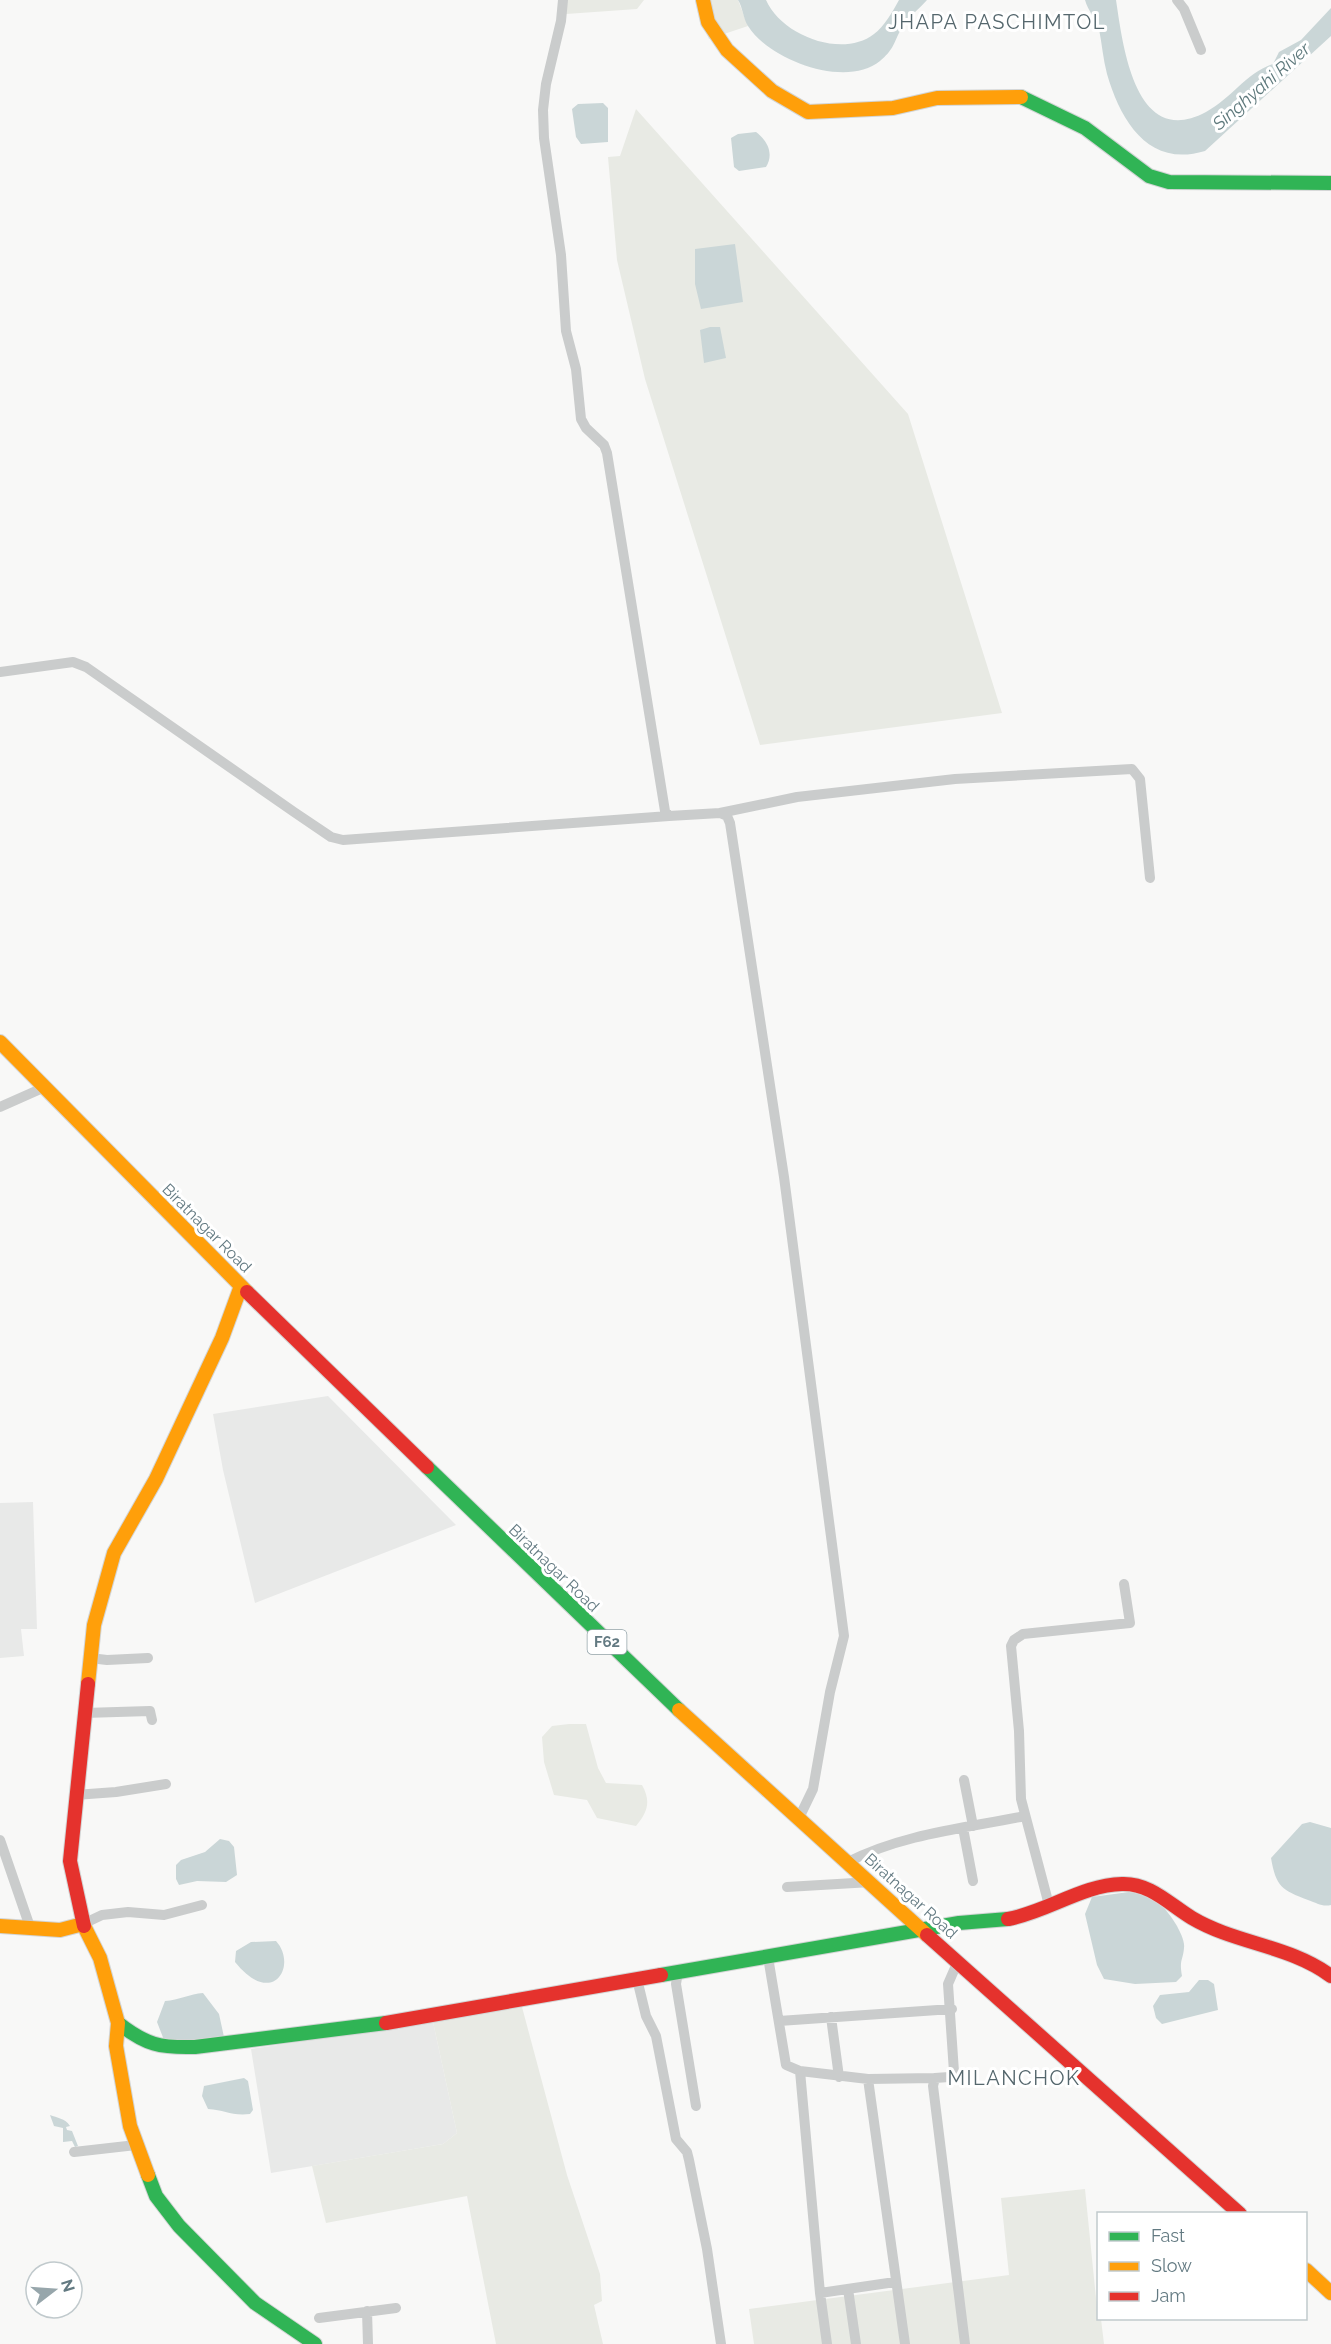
<svg xmlns="http://www.w3.org/2000/svg" width="1331" height="2344" viewBox="0 0 1331 2344" font-family="Raleway,sans-serif">
<style>
.built{fill:#e8e9e8}
.green{fill:#e8eae4}
.water{fill:#cad6d7}
.lines{fill:none;stroke-linecap:round;stroke-linejoin:round}
.fast-casing{stroke:#d3d5d5;stroke-width:16}
.slow-casing{stroke:#d3d5d5;stroke-width:16}
.jam-casing{stroke:#d3d5d5;stroke-width:16}
.street{stroke:#cacccc;stroke-width:10}
.fast{stroke:#30b455;stroke-width:14}
.slow{stroke:#ff9f0a;stroke-width:14}
.jam{stroke:#e5322d;stroke-width:14}
.labels{text-anchor:middle;dominant-baseline:central;stroke-width:6;stroke-linejoin:round;paint-order:stroke}
.shield{fill:#fff;stroke:#92a2a8;stroke-width:1.5}
.shield-label{font-size:15px;font-weight:bold;fill:#637a82}
.street-label{font-size:16px;fill:#637a82;stroke:#fff}
.water-label{font-size:18px;font-style:italic;fill:#5e797c;stroke:#fff}
.quarter-label{font-size:20px;letter-spacing:1.5px;fill:#55676d;stroke:#fff}
</style>
<rect width="100%" height="100%" fill="#f8f8f7"/>
<!-- built -->
<path class="built" d="M328 1396 456 1525 255 1603 223 1470 213 1414Z
M33 1502 37 1629H21L24 1656 0 1658V1503Z
M433 2022 457 2133 443 2144 271 2173 251 2049Z"/>
<!-- green -->
<path class="green" d="M567 0H644L637 9 566 14Z
M699 0H738L748 26 709 39 701 21Z
M636 109 908 414 1002 713 760 745 645 379 617 260 608 157 620 156Z
M569 1724H586L598 1768 606 1783 642 1785C651 1801 648 1812 636 1826L597 1818 587 1800 554 1795 544 1762 542 1737 552 1726Z
M522 2007 567 2175 600 2274 602 2301 594 2305 603 2344H496L467 2196 326 2223 312 2166 443 2144 457 2133 433 2022Z
M1085 2189 1098 2318 1101 2319 1104 2344H754L749 2309 1009 2275 1001 2198Z"/>
<!-- water -->
<path class="water" d="M738 0H766C781 35 842 59 874 34 884 27 893 11 899 0H927C918 10 906 19 900 31 893 45 893 50 880 61 846 89 769 60 748 26 743 18 743 8 738 0Z
M1085 0H1116C1123 46 1135 150 1206 112 1231 99 1246 73 1273 64L1279 52 1301 40 1331 8V36L1205 151C1149 168 1121 122 1107 74 1103 59 1102 44 1099 29 1096 19 1088 11 1085 0Z
M603 103 608 108V142L581 144 576 137 572 109 578 104Z
M756 132C768 141 774 154 766 167L739 171 734 167 731 138 738 134Z
M735 244 743 302 701 309 695 284V249Z
M710 327H720L726 358 704 363 700 330Z
M1310 1822 1331 1828V1905C1322 1907 1317 1903 1308 1900 1282 1890 1276 1887 1271 1858L1302 1824Z
M220 1839 229 1841 234 1847 237 1875 226 1882 197 1881 179 1885 176 1879V1865L181 1860 205 1852Z
M1129 1892C1153 1896 1165 1905 1177 1926 1180 1932 1185 1941 1184 1948 1183 1961 1179 1959 1182 1976L1176 1982 1135 1984 1104 1979 1097 1965 1085 1914 1092 1897Z
M276 1941C298 1965 273 2009 235 1962L236 1951 251 1942Z
M1199 1980H1208L1214 1984 1218 2010 1162 2024 1156 2018 1153 2006 1160 1995 1189 1992Z
M203 1993 219 2014 224 2037 198 2041 164 2040 157 2022 165 2001C179 2000 190 1994 203 1993Z
M244 2078 248 2081 253 2110 250 2114C231 2116 225 2110 208 2109L202 2096 204 2086Z
M50 2115C57 2118 65 2118 70 2126L66 2127 67 2130 72 2131 78 2146 75 2147 72 2141 63 2142V2128L54 2126Z"/>
<g class="lines">
<!-- fast casing -->
<g class="fast-casing">
<path id="fast" d="M1021 97 1085 128 1149 176 1169 182 1331 183
M427 1467 679 1710
M661 1975 959 1923 1008 1919
M118 2023C146 2045 160 2048 195 2047L386 2023
M148 2175 156 2196 179 2226 255 2303 315 2344"/>
</g>
<!-- slow casing -->
<g class="slow-casing">
<path id="slow" d="M703 0 708 22 727 50 772 91 808 112 893 108 937 98 1021 97
M0 1042 247 1292
M88 1684 94 1625 114 1553 156 1479 222 1338 241 1286
M679 1710 927 1935
M0 1926 60 1930 83 1924
M84 1926 100 1958 118 2023 116 2046 130 2126 148 2175
M1306 2270 1331 2293"/>
</g>
<!-- jam casing -->
<g class="jam-casing">
<path id="jam" d="M247 1292 427 1467
M1008 1919C1047 1912 1082 1885 1122 1884 1150 1883 1169 1904 1192 1918 1236 1944 1289 1945 1331 1976
M84 1926 70 1861 88 1684
M927 1935 1240 2214
M386 2023 661 1975"/>
</g>
<!-- street -->
<path class="street" d="M563 0 561 21 546 84 543 110 544 138 561 255 566 331 576 369 581 419 586 428 604 445 607 453 665 811 669 816 720 813 727 816 730 823 784 1177 844 1636 830 1692 813 1789 799 1818
M1177 0 1184 9 1201 50
M0 672 73 662 86 667 294 812 331 837 343 840 669 816
M720 813 797 797 955 779 1132 769 1140 779 1150 878
M0 1107 45 1087
M90 1658 107 1660 148 1658
M84 1713 150 1711 152 1720
M964 1780 973 1826
M75 1795 116 1792 166 1784
M963 1828 973 1881
M0 1840 30 1927
M848 1862C902 1834 966 1828 1025 1816
M787 1887 871 1882
M1049 1905 1021 1799 1019 1731 1011 1646 1014 1640 1023 1634 1130 1623 1124 1584
M83 1924 102 1915 128 1912 164 1915 202 1905
M768 1957 786 2065 800 2071 820 2293 827 2344
M958 1961 948 1984 954 2072 949 2077 935 2078 933 2086 965 2344
M678 1972 676 1984 696 2106
M637 1979 646 2016 656 2036 676 2139 687 2152 689 2160 707 2249 721 2344
M831 2017 839 2077
M779 2021 952 2009
M800 2071 868 2079 935 2078
M868 2079 905 2344
M74 2152 136 2145
M848 2289 856 2344
M820 2293 895 2282
M367 2311 368 2344
M319 2318 396 2308"/>
<!-- fast -->
<use href="#fast" class="fast"/>
<!-- slow -->
<use href="#slow" class="slow"/>
<!-- jam -->
<use href="#jam" class="jam"/>
</g>
<g class="labels">
<!-- shield labels -->
<rect class="shield" x="587.5" y="1630" width="39" height="24" rx="4.5"/>
<g class="shield-label">
<text x="607" y="1642">F62</text>
</g>
<!-- street labels -->
<g class="street-label">
<text transform="translate(207 1228) rotate(45)">Biratnagar Road</text>
<text transform="translate(554 1568) rotate(44)">Biratnagar Road</text>
<text transform="translate(911 1896) rotate(42)">Biratnagar Road</text>
</g>
<!-- water labels -->
<g class="water-label">
<text transform="translate(1261 86) rotate(-41)">Singhyahi River</text>
</g>
<!-- quarter labels -->
<g class="quarter-label">
<text x="997" y="22">JHAPA PASCHIMTOL</text>
<text x="1014" y="2078">MILANCHOK</text>
</g>
</g>
<!-- legend -->
<rect x="1097" y="2212" width="210" height="108" fill="#ffffff" stroke="#c1cacd" stroke-width="1.5"/>
<rect x="1109" y="2232" width="30" height="9" fill="#30b455" stroke="#c1cacd" stroke-width="1.5"/>
<text x="1151" y="2242" font-size="18" fill="#637a82">Fast</text>
<rect x="1109" y="2262" width="30" height="9" fill="#ff9f0a" stroke="#c1cacd" stroke-width="1.5"/>
<text x="1151" y="2272" font-size="18" fill="#637a82">Slow</text>
<rect x="1109" y="2292" width="30" height="9" fill="#e5322d" stroke="#c1cacd" stroke-width="1.5"/>
<text x="1151" y="2302" font-size="18" fill="#637a82">Jam</text>
<!-- north arrow -->
<g transform="translate(54 2290) rotate(73)"><circle r="28" fill="#ffffff" stroke="#c1cacd" stroke-width="1.5"/>
<path d="M0-4.5L10 22L0 15L-10 22Z" fill="#97a6ab"/>
<text y="-9" font-size="16" font-weight="bold" text-anchor="middle" fill="#637a82">N</text>
</g>
</svg>
